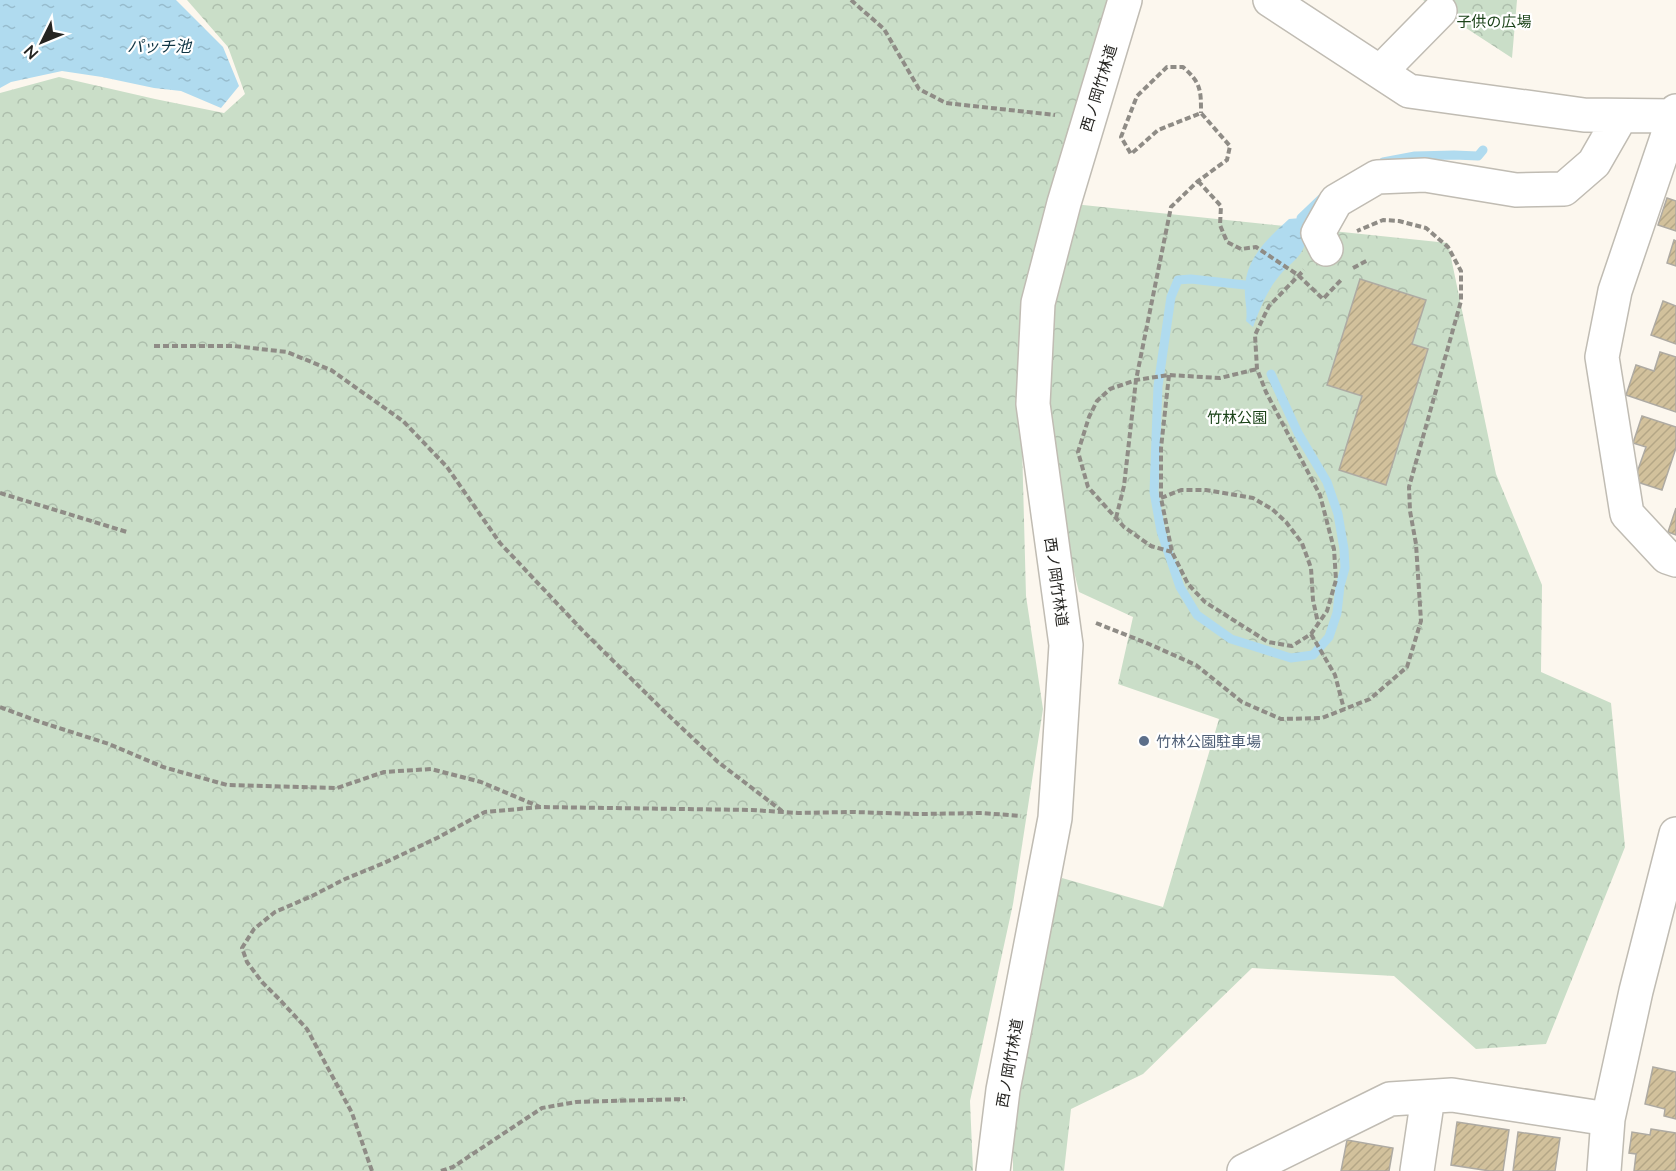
<svg xmlns="http://www.w3.org/2000/svg" width="1676" height="1171" viewBox="0 0 1676 1171" font-family="Lato,'Noto Sans JP',sans-serif">
<style>
.forest{fill:url(#forest-crowns)}
.water{fill:url(#water-ripples)}
.lines{fill:none;stroke-linecap:round;stroke-linejoin:round}
.stream{stroke:#b0dbef;stroke-width:9}
.building{fill:url(#building-hatch);stroke:#aeaaa2;stroke-width:1.5}
.minor-casing{stroke:#c0bcb3;stroke-width:36}
.path{stroke:#8f8c86;stroke-width:4;stroke-dasharray:6 3;stroke-linecap:butt}
.minor{stroke:#fff;stroke-width:33}
.service-dot{fill:#5c6f8a;stroke:#fff;stroke-width:2}
.labels{text-anchor:middle;dominant-baseline:central;stroke-width:4.5;stroke-linejoin:round;paint-order:stroke}
.park-label{font-size:15px;fill:#1b4319;stroke:#fff}
.street-label{font-size:15px;fill:#252421;stroke:#fff}
.service-label{font-size:15px;fill:#4e5e75;stroke:#fff;text-anchor:start}
.water-label{font-size:16px;font-style:italic;fill:#0f3544;stroke:#fff}
</style>
<defs>
<pattern id="forest-crowns" width="20" height="18" patternUnits="userSpaceOnUse" patternTransform="scale(1.5)"><rect width="20" height="18" fill="#cadec8"/><path d="M2 6a3 3 0 1 1 6 0M12 15a3 3 0 1 1 6 0" fill="none" stroke="#adbeac"/></pattern>
<pattern id="water-ripples" width="26" height="14" patternUnits="userSpaceOnUse" patternTransform="scale(1.5)"><rect width="26" height="14" fill="#b0dbef"/><path d="M2 4q2-2 4 0t4 0M15 11q2-2 4 0t4 0" fill="none" stroke="#97bccd"/></pattern>
<pattern id="building-hatch" width="6" height="6" patternUnits="userSpaceOnUse" patternTransform="scale(1.5)"><rect width="6" height="6" fill="#d2c19c"/><path d="M-1 1l2-2M0 6l6-6M5 7l2-2" fill="none" stroke="#b4a686"/></pattern>
</defs>
<rect width="100%" height="100%" fill="#fcf7ee"/>
<!-- forest -->
<path class="forest" d="M187 0H1107L1050 212 1021 406 1026 596 1043 709 1013 904 970 1101 973 1171H0V93L59 77 155 99 224 113 245 94 228 47Z
M1423 0H1517L1512 58Z
M1064 203 1448 243 1496 474 1542 585 1541 672 1611 703 1625 847 1546 1044 1476 1049 1394 976 1252 968 1143 1074 1071 1109 1064 1171H1013V1090L1028 953 1062 878 1163 907 1219 719 1118 684 1133 617 1079 592 1033 404Z"/>
<!-- water -->
<path class="water" d="M0 0H176L223 47 239 86 221 108 181 91 154 88 102 77 62 71 11 82 0 88Z
M1301 218 1307 224C1307 260 1294 256 1276 280 1266 293 1259 311 1253 327L1246 321C1248 310 1244 299 1245 288 1246 258 1268 238 1289 219Z"/>
<g class="lines">
<!-- stream -->
<path class="stream" d="M1383 162 1415 156 1454 155 1478 156 1483 150
M1301 218 1323 197
M1245 285 1191 279 1178 280 1171 297 1158 386 1154 492 1161 531 1180 587 1197 615 1231 639 1291 658 1313 655 1329 637 1337 613 1340 586 1345 568 1344 549 1338 514 1327 482 1298 433 1271 374"/>
</g>
<!-- building -->
<path class="building" d="M1667 198 1676 201V231L1658 225Z
M1674 240 1676 241V266L1667 263Z
M1360 279 1426 300 1412 344 1428 349 1386 485 1339 470 1362 396 1327 385Z
M1663 301 1676 306V344L1651 335Z
M1660 352 1676 357V412L1626 395 1636 365 1654 371Z
M1642 416 1676 427V448L1662 490 1634 481 1646 447 1633 443Z
M1676 508V535L1668 532Z
M1653 1067 1676 1072V1119L1664 1116 1665 1109 1645 1104Z
M1457 1122 1509 1130 1503 1171H1490L1451 1165Z
M1651 1129 1676 1133V1171H1634L1636 1154 1629 1153 1632 1132 1650 1135Z
M1518 1132 1560 1138 1555 1171H1513Z
M1347 1140 1393 1148 1389 1171H1341Z"/>
<g class="lines">
<!-- minor casing -->
<g class="minor-casing">
<path id="minor" d="M1270 0 1409 91 1584 115 1675 116
M1380 72 1440 11
M1676 111 1615 291 1602 357 1627 514 1667 557 1676 560
M1326 249 1318 233 1336 201 1377 177 1425 175 1516 190 1564 189 1594 163 1621 116
M993 1171 1003 1090 1055 818 1066 645 1033 404 1038 303 1064 203 1125 0
M1244 1171 1390 1099 1452 1095 1608 1119
M1417 1171 1428 1097
M1604 1171 1608 1119 1636 991 1676 834"/>
</g>
<!-- path -->
<path class="path" d="M851 0 884 29 919 89 946 103 1055 115
M1198 181 1221 206 1220 225 1227 242 1241 249 1256 247 1298 275 1323 299 1341 280
M1353 268 1368 260
M154 346H234L287 352 331 370 403 421 447 467 500 543 584 632 665 712 718 762 782 811
M1169 375 1161 448V498L1172 552 1188 584 1205 602 1268 642 1292 646 1311 634 1327 611 1336 580 1334 549 1320 495 1266 392 1257 369 1255 335 1269 306 1304 270
M0 493 127 532
M1161 498 1181 490H1206L1253 498 1272 509 1286 522 1302 543 1311 568 1313 600 1318 623
M1116 518 1124 486 1136 380 1171 207 1198 181 1227 160 1230 146 1201 113 1158 130 1131 154 1121 137 1137 96 1167 67H1183C1201 83 1201 90 1201 113
M1172 552 1151 546 1124 527 1088 487 1078 452 1089 417 1097 401 1110 389 1136 380 1169 375 1220 378 1257 369
M1096 623 1149 644 1196 665 1242 702 1281 719 1322 718 1370 699 1407 667 1421 621 1416 544 1410 511 1409 487 1461 301V271L1448 247 1426 228 1399 221 1383 220 1357 231
M1311 634 1335 675 1344 709
M0 707 40 722 109 744 163 767 227 785 337 788 384 772 431 769 481 782 540 807
M372 1171 352 1113 307 1029 279 999 262 982 247 962 242 948 254 929 275 912 312 896 345 879 384 863 437 838 485 812 541 807 752 810 798 813 852 812 921 814 982 813 1021 816
M441 1171 453 1167 542 1108 576 1102 685 1099"/>
<!-- minor -->
<use href="#minor" class="minor"/>
</g>
<!-- markers -->
<circle class="service-dot" cx="1144" cy="741" r="6"/>
<g class="labels">
<!-- park labels -->
<g class="park-label">
<text x="1494" y="21">子供の広場</text>
<text x="1237" y="417">竹林公園</text>
</g>
<!-- street labels -->
<g class="street-label">
<text transform="translate(1098 88) rotate(-73)">西ノ岡竹林道</text>
<text transform="translate(1057 582) rotate(82)">西ノ岡竹林道</text>
<text transform="translate(1009 1063) rotate(-80)">西ノ岡竹林道</text>
</g>
<!-- service labels -->
<g class="service-label">
<text x="1156" y="741">竹林公園駐車場</text>
</g>
<!-- water labels -->
<g class="water-label">
<text x="159" y="45">パッチ池</text>
</g>
</g>
<!-- north arrow -->
<g transform="translate(42 42) rotate(227)" stroke="#ffffff" stroke-width="4.5" paint-order="stroke">
<path d="M0-4.5L10 22L0 15L-10 22Z" fill="#252421"/>
<text y="-9" font-size="16" font-weight="bold" text-anchor="middle" fill="#252421">N</text>
</g>
</svg>
